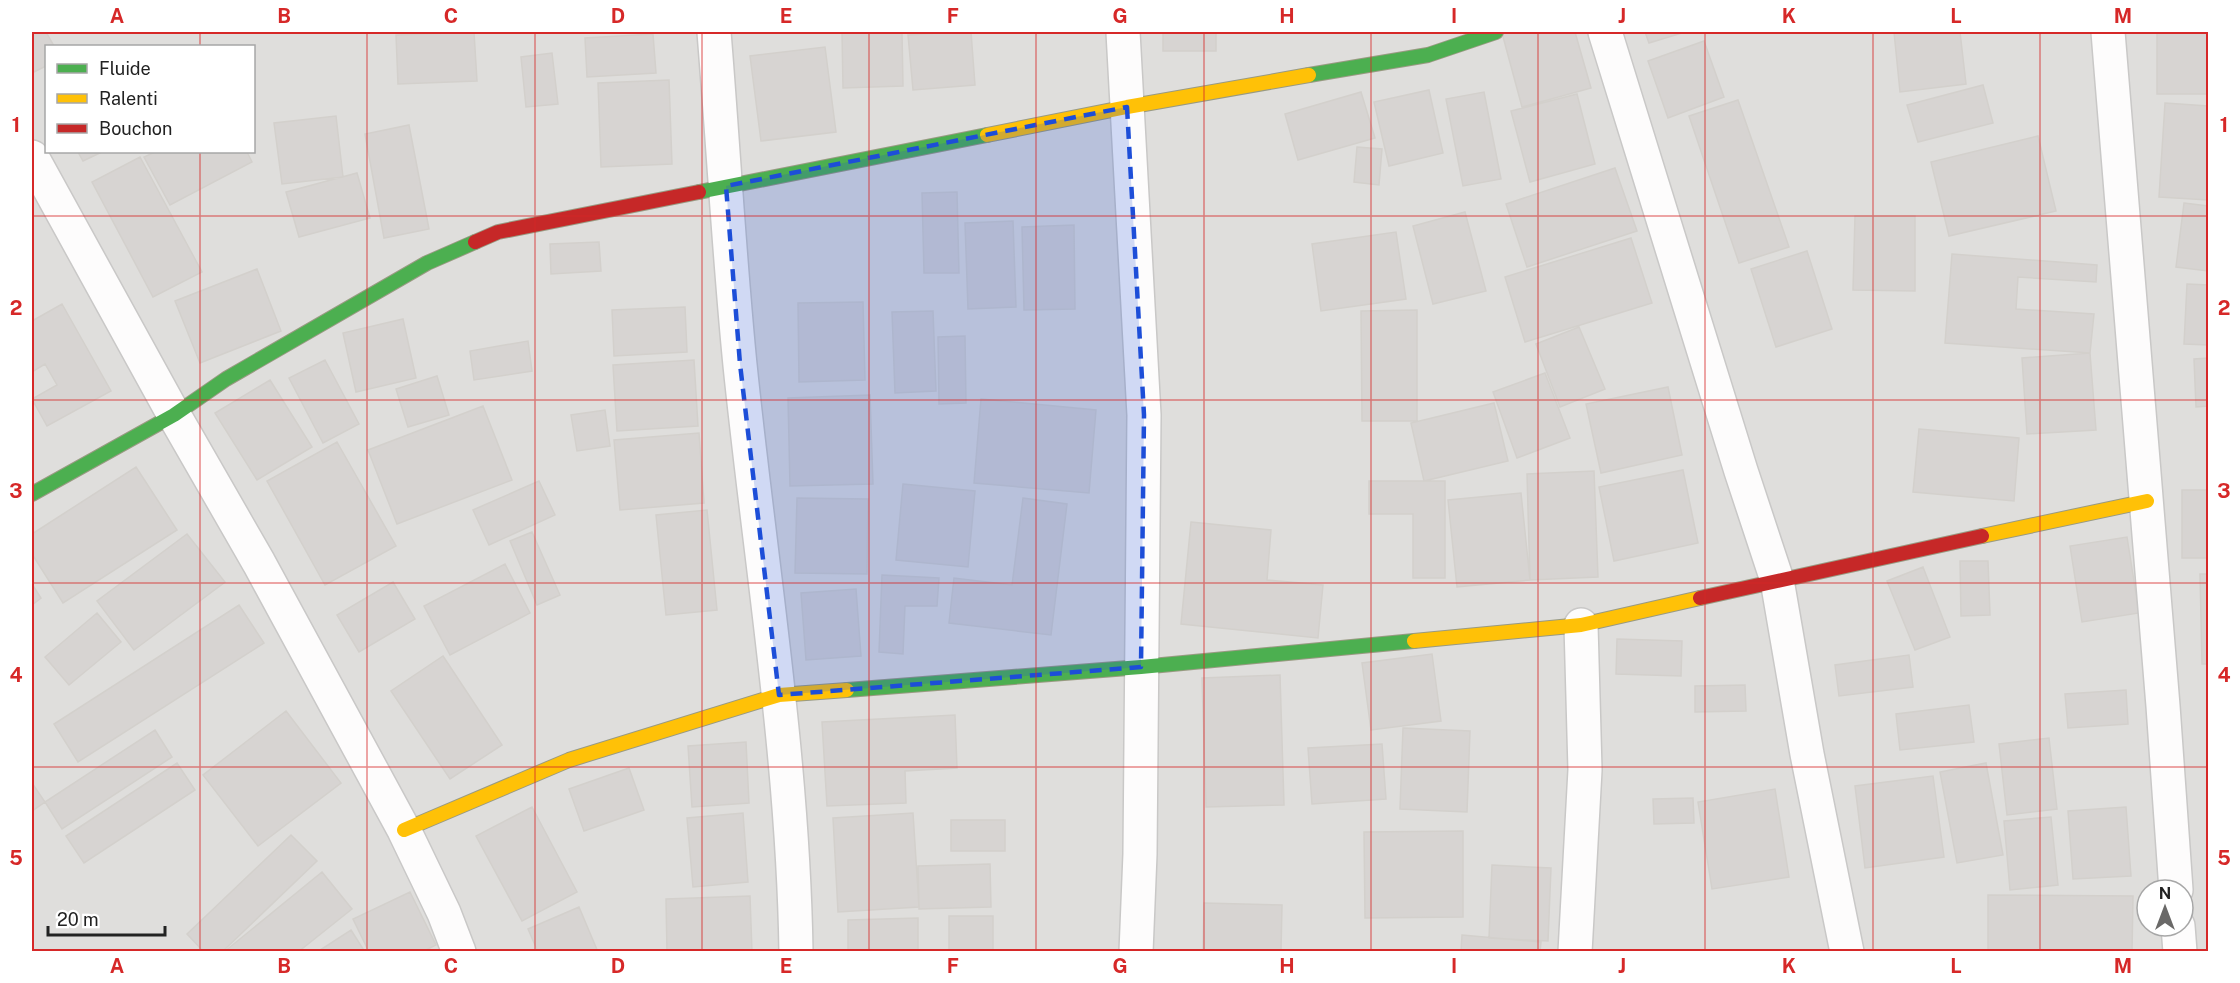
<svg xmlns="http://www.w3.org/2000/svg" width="2240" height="983" viewBox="0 0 2240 983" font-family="'Public Sans',sans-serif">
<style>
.residential{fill:#dfdedc;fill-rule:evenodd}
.building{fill:#d7d4d2;stroke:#d3d0cc;stroke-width:1.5}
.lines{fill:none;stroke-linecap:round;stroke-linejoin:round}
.street-casing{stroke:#c9c8c7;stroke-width:36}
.fast-casing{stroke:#999a82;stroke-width:16}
.slow-casing{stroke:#999a82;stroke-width:16}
.jam-casing{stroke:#999a82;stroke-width:16}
.street{stroke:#fdfcfc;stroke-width:33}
.fast{stroke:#4caf50;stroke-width:14}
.slow{stroke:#ffc107;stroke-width:14}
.jam{stroke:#c62828;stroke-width:14}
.marked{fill:#1d4ed8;fill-opacity:0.2;stroke:#1d4ed8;stroke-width:4.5;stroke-dasharray:12 8;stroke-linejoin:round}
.grid{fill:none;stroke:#d62828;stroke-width:1.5;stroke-opacity:0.55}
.neatline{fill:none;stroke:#d62828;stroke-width:2}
.grid-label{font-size:20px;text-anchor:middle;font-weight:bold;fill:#d62828}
</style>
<rect width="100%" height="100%" fill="#f0eeeb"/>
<!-- residential -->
<path class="residential" d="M32 32H2208V951H32ZM46 46H254V152H46ZM2147 890H2183V926H2147Z"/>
<!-- building -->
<path class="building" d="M32 32H46L54 46H46V66L32 73Z
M474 32 477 81 398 84 396 35Z
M842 32H902L903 86 843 88Z
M952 32H971L975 85 913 90 908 35Z
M1163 32H1216V51H1163Z
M1506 32H1575L1591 88 1522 107 1502 33Z
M1645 32H1685L1649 43Z
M1894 32H1960L1966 84 1900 92Z
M2157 32H2208V94H2157Z
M653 34 656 73 587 77 585 38Z
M1704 41 1724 97 1668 118 1648 61Z
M825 47 836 132 761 141 750 56Z
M552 53 558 104 526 107 521 57Z
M669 80 672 164 601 167 598 83Z
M1983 85 1993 123 1918 142 1907 105Z
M1429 90 1443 153 1389 166 1374 102Z
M1361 92 1375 138 1298 160 1285 114Z
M1484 92 1501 179 1463 186 1446 99Z
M1577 94 1595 164 1530 182 1511 111Z
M1738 100 1789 247 1739 263 1689 116Z
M2165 103 2208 106V200L2159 197Z
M336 116 343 177 282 184 274 123Z
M409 125 429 229 384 238 365 134Z
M2038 136 2056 211 1949 236 1931 162Z
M1357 147 1382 149 1379 185 1354 182Z
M78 152H102L83 161Z
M155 152H247L252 162 170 205 144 157Z
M140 157 202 272 153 297 92 182Z
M1615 168 1637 231 1527 267 1506 204Z
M357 173 370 218 299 237 286 192Z
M957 192 959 273H924L922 193Z
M2184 203 2208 206V271L2176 267Z
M1465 212 1486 291 1433 304 1413 226Z
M1855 216H1915V291L1853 290Z
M1013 221 1016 307 968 309 965 223Z
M1074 225 1075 309 1024 310 1022 227Z
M1396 232 1406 299 1321 311 1312 244Z
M1631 238 1652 303 1525 342 1505 277Z
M599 242 601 271 551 274 550 244Z
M1807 251 1832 329 1776 347 1751 269Z
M1952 254 2097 265 2096 282 2018 277 2016 309 2094 314 2090 353 1945 343Z
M257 269 281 331 200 363 175 301Z
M2187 284 2208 285V345L2184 344Z
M863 302 865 380 799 382 798 303Z
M62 304 111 391 47 426 32 399 57 385 45 364 32 372V321Z
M685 307 687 352 614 356 612 310Z
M1417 310V421H1362L1361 311Z
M933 311 936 391 895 393 892 312Z
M403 319 416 378 356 392 343 333Z
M1579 327 1605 389 1560 407 1536 344Z
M965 336 966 403 939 404 938 337Z
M528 341 532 371 474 380 470 351Z
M2090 353 2096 430 2027 434 2022 358Z
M2208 358V406L2196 407 2194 359Z
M325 360 359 424 323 443 289 378Z
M694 360 698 426 617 431 613 365Z
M1545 373 1570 438 1517 458 1493 392Z
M437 376 449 415 408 427 396 389Z
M270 380 312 447 257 480 215 413Z
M1668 387 1682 455 1601 473 1586 404Z
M870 395 873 484 790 486 788 398Z
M981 399 1096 410 1089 493 974 483Z
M1494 403 1508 461 1424 481 1411 423Z
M483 406 512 480 397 524 368 450Z
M605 410 610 446 577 451 571 415Z
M1919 429 2019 438 2014 501 1913 492Z
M699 433 704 503 620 510 614 440Z
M337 442 396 546 325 585 267 481Z
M136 467 177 530 63 603 32 554V534Z
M1683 470 1698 543 1614 561 1599 487Z
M1594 471 1598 577 1530 580 1527 474Z
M539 481 555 515 489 545 473 510Z
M1369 481H1445V578H1413V514H1369Z
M903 484 975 491 968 567 896 560Z
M2182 490H2208V558H2182Z
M1521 493 1530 580 1457 587 1448 500Z
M797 498 868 499 867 574 795 573Z
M1023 498 1067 504 1051 635 949 623 954 578 1012 585Z
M707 510 717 610 666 615 656 515Z
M1191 522 1271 530 1267 580 1323 585 1318 638 1181 624Z
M532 532 560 595 537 605 510 541Z
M187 534 225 582 134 650 97 601Z
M2127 537 2139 613 2082 622 2070 546Z
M1960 561H1988L1990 615 1961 616Z
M505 564 530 613 450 655 424 606Z
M1923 567 1950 637 1915 650 1887 581Z
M2200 574H2208V664H2202Z
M882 575 939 578 937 606H905L903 654 879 652Z
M393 582 415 619 359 652 337 615Z
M32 584 41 598 32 605Z
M856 589 861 656 806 660 801 593Z
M239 605 264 643 78 762 54 724Z
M97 613 121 642 69 685 45 657Z
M1617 639 1682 641 1681 676 1616 674Z
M1432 654 1441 721 1371 730 1362 663Z
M1909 655 1913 687 1839 696 1835 665Z
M443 656 502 745 450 779 391 691Z
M1280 675 1284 805 1206 807 1202 678Z
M1745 685 1746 711 1695 712V686Z
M2126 690 2128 724 2068 728 2065 694Z
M1969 705 1974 742 1900 750 1896 714Z
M286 711 341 783 258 846 203 775Z
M955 715 957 768 905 771 906 803 827 806 822 722Z
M1403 728 1470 731 1467 812 1400 809Z
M155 730 172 757 62 829 45 802Z
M2049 738 2057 809 2007 815 1999 744Z
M746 742 749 803 692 807 688 746Z
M1382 744 1386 799 1312 804 1308 748Z
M177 763 195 790 84 863 66 836Z
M1986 763 2003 855 1957 863 1940 772Z
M629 768 644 810 584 831 569 789Z
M1933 776 1944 857 1865 868 1855 786Z
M32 783 45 802 32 811Z
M1775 789 1789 877 1712 889 1698 802Z
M1693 798 1694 823 1654 824 1653 799Z
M532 807 577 892 522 921 476 836Z
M2126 807 2131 876 2073 879 2068 811Z
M743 813 748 882 693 887 687 818Z
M913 813 919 907 838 912 833 818Z
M2051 817 2058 885 2010 890 2004 821Z
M951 820H1005V851H951Z
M1463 831V917L1365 918 1364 832Z
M291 835 317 861 222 952H204L187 934Z
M990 864 991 907 919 909 918 866Z
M1492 865 1551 868 1548 941 1489 938Z
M322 872 352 909 298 952H224Z
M410 892 436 945 422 952H369L353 919Z
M1988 895 2133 896 2132 952H1988Z
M750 896 752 952H667L666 899Z
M1204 903 1282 905 1281 952H1203Z
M579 907 598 952H538L528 929Z
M949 916H993V952H949Z
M918 918V952H848V920Z
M351 930 365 952H317Z
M1462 935 1541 942 1540 952H1461Z"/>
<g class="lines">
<!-- street casing -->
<g class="street-casing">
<path id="street" d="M714 32C723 142 729 254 740 365 760 560 793 755 796 952
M1123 32 1144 415 1140 854 1136 952
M1605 32 1741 471 1777 580 1807 754 1847 952
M2108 32 2163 706 2176 890
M32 157 174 415 259 563 404 830 444 913 459 952
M2178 926 2180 952
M1575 952 1585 770 1581 625"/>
</g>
<!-- fast casing -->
<g class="fast-casing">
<path id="fast" d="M1309 75 1428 55 1496 32
M699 192 987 135
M32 494 174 415 226 379 427 263 475 242
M847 690 1141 667 1414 641"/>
</g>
<!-- slow casing -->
<g class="slow-casing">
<path id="slow" d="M987 135 1127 107 1309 75
M1982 536 2147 501
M1414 641 1581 625 1700 598
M404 830 569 760 779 695 847 690"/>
</g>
<!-- jam casing -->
<g class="jam-casing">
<path id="jam" d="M475 242 498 232 699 192
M1700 598 1982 536"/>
</g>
<!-- street -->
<use href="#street" class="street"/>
<!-- fast -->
<use href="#fast" class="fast"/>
<!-- slow -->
<use href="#slow" class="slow"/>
<!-- jam -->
<use href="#jam" class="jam"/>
</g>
<!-- marked area -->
<path class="marked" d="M1127 107 1144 415 1141 667 779 695 740 364 726 186Z"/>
<!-- grid -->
<path class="grid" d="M200 32V46M367 32V952M535 32V952M702 32V952M869 32V952M1036 32V952M1204 32V952M1371 32V952M1538 32V952M1705 32V952M1873 32V952M2040 32V952M200 152V952M32 216H2208M32 400H2208M32 583H2208M32 767H2208"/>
<!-- border -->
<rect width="2240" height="983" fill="none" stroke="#ffffff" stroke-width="66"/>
<!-- legend -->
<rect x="45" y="45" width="210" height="108" fill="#ffffff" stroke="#a7a7a7" stroke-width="1.5"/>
<rect x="57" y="64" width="30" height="9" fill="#4caf50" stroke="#a7a7a7" stroke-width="1.5"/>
<text x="99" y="75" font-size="18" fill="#222222">Fluide</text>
<rect x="57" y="94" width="30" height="9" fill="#ffc107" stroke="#a7a7a7" stroke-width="1.5"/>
<text x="99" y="105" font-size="18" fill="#222222">Ralenti</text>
<rect x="57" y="124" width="30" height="9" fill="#c62828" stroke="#a7a7a7" stroke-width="1.5"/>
<text x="99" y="135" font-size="18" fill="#222222">Bouchon</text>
<!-- north arrow -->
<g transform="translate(2165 908)"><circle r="28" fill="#ffffff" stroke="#a7a7a7" stroke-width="1.5"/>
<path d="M0-4.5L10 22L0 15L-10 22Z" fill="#6a6968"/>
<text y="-9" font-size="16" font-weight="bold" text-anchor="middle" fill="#222222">N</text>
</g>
<!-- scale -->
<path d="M48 926v9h117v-9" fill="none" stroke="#222222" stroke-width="3"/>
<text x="57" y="926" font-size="18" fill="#222222" stroke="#ffffff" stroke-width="4.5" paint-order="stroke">20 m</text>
<rect x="33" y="33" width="2174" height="917" class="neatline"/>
<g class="grid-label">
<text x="117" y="23">A</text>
<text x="284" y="23">B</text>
<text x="451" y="23">C</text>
<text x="618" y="23">D</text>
<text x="786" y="23">E</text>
<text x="953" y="23">F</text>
<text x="1120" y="23">G</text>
<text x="1287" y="23">H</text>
<text x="1454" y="23">I</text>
<text x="1622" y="23">J</text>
<text x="1789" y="23">K</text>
<text x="1956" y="23">L</text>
<text x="2123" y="23">M</text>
<text x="16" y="132">1</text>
<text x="2224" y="132">1</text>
<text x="16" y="315">2</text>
<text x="2224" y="315">2</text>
<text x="16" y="498">3</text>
<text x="2224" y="498">3</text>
<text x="16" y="682">4</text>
<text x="2224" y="682">4</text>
<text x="16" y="865">5</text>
<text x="2224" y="865">5</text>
<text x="117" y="973">A</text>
<text x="284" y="973">B</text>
<text x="451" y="973">C</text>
<text x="618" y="973">D</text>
<text x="786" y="973">E</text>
<text x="953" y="973">F</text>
<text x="1120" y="973">G</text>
<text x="1287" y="973">H</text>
<text x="1454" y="973">I</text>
<text x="1622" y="973">J</text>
<text x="1789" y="973">K</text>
<text x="1956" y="973">L</text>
<text x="2123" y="973">M</text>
</g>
</svg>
